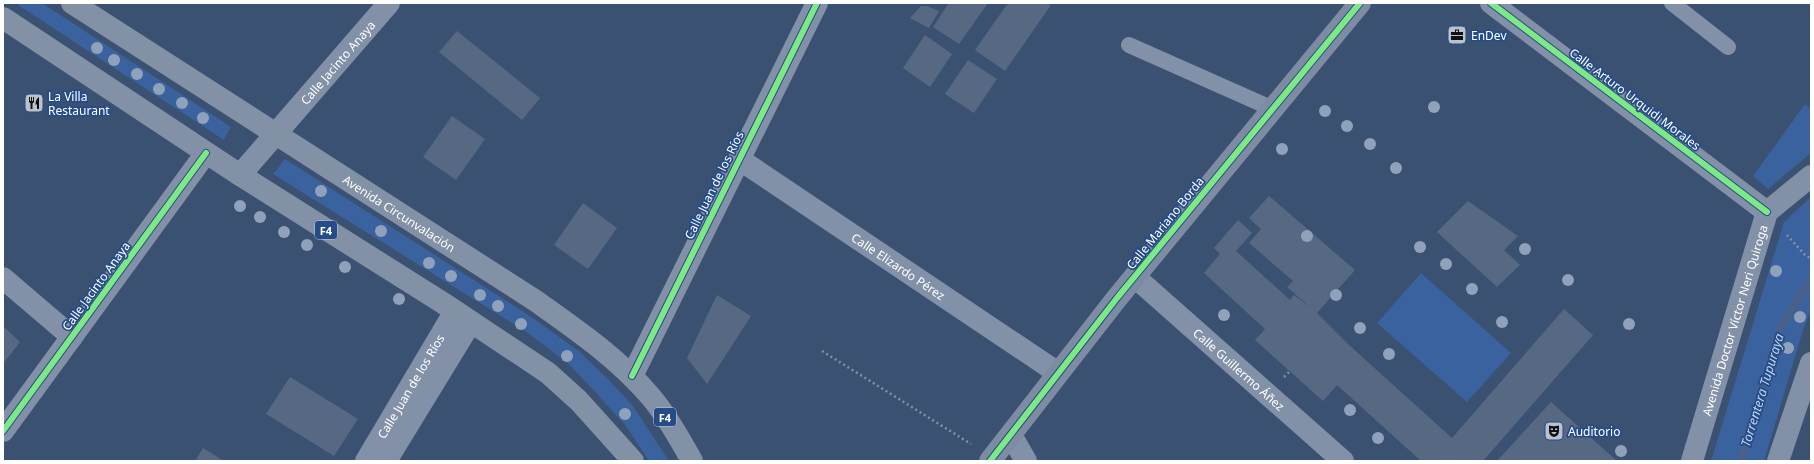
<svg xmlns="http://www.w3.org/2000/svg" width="1814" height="464" viewBox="0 0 1814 464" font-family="'Noto Sans',sans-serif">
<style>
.green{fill:#3a629e}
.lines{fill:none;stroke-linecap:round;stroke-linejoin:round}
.stream{stroke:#47618c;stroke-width:8}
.building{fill:#576982}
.path{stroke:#8291a7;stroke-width:2.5;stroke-dasharray:2 3;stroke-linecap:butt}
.lane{stroke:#8291a7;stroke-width:16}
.street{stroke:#8291a7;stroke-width:22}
.secondary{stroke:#7d8ca3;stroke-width:22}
.highway{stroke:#8291a5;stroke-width:22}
.cycleway-casing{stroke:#254c88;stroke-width:8}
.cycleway{stroke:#7ce984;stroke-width:6}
.tree{fill:#90a1bb}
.labels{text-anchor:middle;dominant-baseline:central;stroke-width:3.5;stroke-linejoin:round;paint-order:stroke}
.shield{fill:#254c88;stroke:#bec9db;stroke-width:1}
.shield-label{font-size:11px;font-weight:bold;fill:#fff}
.poi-label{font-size:12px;fill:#fff;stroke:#254c88;text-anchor:start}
.street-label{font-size:12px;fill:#fff;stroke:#254c88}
.water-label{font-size:13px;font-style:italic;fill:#bdd2f0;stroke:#254c88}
</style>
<rect width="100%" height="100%" fill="#3b5172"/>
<!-- green -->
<path class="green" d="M15 3H42L231 127 224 140Z
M1805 104 1811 109V153L1768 189 1753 176Z
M285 159 533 318 580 352 608 379 633 406 669 461H649L626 426 596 393 570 365 528 333 273 174Z
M1811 197V310L1803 330 1764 461H1711L1784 222Z
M1421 273 1511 353 1467 402 1377 323Z"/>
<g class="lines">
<!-- stream -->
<path class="stream" d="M1741 461 1780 328 1811 279"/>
</g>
<!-- building -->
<path class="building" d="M949 3H988L959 44 933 27Z
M1008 3H1047L1051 5 1005 71 975 50Z
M921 6H927L939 11 929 28 910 18Z
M457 31 540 98 522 120 439 52Z
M925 35 952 54 930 87 903 68Z
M968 60 997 79 974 113 945 94Z
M452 116 485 139 456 180 423 157Z
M1269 196 1355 270 1317 313 1349 345 1452 438 1564 309 1593 335 1483 461H1421L1337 385 1323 401 1255 340 1265 329 1204 273 1220 254 1214 248 1238 220 1252 233 1236 251 1290 300 1294 295 1311 308 1287 287 1293 281 1249 243 1261 229 1249 218Z
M1468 201 1518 236 1504 250 1520 265 1497 287 1437 232Z
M583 203 617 228 588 269 554 245Z
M717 295 751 316 707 384 687 358Z
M3 326 20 342 3 364Z
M290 377 358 419 334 456 266 414Z
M1551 402 1617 461H1497Z
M203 448 224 461H195Z"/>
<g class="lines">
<!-- path -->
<path class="path" d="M1787 235 1804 254 1811 259
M822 351 971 444
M1284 377 1290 371"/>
<!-- lane -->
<path class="lane" d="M1672 3 1728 47
M1129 45 1273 109"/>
<!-- street -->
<g class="street">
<path d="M1491 3 1767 212"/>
<path id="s1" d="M739 159 1058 373"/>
<path id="s2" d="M240 175 389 3"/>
<path id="s3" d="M1135 277 1343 461"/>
<path d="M3 278 72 337"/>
<path d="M632 376 817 3"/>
<path d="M3 431 206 153"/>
<path d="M1011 435 1026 461"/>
<path id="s4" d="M366 461 455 311"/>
<path d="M386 461 471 322"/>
<path id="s5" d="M1692 461 1767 212 1811 176"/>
<path d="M1778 461 1811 363"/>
</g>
<!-- secondary -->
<path class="secondary" d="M990 461 1117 298 1360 3"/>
<!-- highway -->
<g class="highway">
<path id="s6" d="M72 3 536 301C577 330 619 359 651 397 667 416 680 439 692 461"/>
<path d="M3 18 240 175 443 303 548 373 579 401 633 461"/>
</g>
<!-- cycleway casing -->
<g class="cycleway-casing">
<path id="cycleway" d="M1491 3 1767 212
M632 376 817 3
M3 431 206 153
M990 461 1117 298 1360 3"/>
</g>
<!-- cycleway -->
<use href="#cycleway" class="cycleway"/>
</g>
<!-- trees -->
<g class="tree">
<circle cx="97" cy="48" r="6"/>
<circle cx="114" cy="60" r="6"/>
<circle cx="137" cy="74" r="6"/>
<circle cx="159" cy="89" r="6"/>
<circle cx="182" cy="103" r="6"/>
<circle cx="1434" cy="107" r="6"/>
<circle cx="1325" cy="111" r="6"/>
<circle cx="203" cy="118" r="6"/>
<circle cx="1347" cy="126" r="6"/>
<circle cx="1370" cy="144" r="6"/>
<circle cx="1282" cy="149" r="6"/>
<circle cx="1396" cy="168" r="6"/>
<circle cx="321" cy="191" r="6"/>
<circle cx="240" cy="206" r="6"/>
<circle cx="260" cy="217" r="6"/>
<circle cx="381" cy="231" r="6"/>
<circle cx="284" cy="232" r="6"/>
<circle cx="1307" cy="236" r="6"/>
<circle cx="307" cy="245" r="6"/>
<circle cx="1420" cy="247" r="6"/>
<circle cx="1525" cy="249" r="6"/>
<circle cx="429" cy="263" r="6"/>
<circle cx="1446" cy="264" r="6"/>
<circle cx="345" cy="267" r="6"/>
<circle cx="1776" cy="271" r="6"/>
<circle cx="451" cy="276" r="6"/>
<circle cx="1568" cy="280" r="6"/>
<circle cx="1472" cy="289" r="6"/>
<circle cx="480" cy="295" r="6"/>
<circle cx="1336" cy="295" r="6"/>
<circle cx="399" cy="299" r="6"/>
<circle cx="498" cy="306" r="6"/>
<circle cx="1224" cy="315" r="6"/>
<circle cx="1800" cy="317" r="6"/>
<circle cx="1502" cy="322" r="6"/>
<circle cx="521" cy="324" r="6"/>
<circle cx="1629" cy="324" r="6"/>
<circle cx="1360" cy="328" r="6"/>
<circle cx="1788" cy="348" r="6"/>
<circle cx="1389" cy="354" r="6"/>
<circle cx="567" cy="356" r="6"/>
<circle cx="1350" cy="410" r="6"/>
<circle cx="625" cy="414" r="6"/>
<circle cx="1378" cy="438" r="6"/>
<circle cx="1621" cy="451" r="6"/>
</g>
<!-- icons -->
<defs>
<g id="office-square" transform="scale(1)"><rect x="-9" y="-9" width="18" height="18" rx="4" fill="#bac2ce" stroke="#254c88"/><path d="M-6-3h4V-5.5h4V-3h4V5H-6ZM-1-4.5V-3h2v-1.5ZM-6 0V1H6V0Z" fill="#111"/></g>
<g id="restaurant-square" transform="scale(1)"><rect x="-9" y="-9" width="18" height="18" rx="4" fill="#bac2ce" stroke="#254c88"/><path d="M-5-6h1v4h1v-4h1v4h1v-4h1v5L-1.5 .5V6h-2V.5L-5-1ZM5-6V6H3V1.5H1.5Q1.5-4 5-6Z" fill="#111"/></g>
<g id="theatre-square" transform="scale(1)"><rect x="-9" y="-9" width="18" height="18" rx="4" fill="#bac2ce" stroke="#254c88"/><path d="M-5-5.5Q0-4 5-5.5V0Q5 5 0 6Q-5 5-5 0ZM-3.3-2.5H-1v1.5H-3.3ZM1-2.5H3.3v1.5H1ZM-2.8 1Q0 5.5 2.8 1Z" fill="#111"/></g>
</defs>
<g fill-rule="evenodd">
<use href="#office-square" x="1457" y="35"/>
<use href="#restaurant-square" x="34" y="103"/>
<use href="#theatre-square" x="1554" y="431"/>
</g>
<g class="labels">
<!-- shield labels -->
<g class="shield">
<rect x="315" y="221" width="22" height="18" rx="3"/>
<rect x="654" y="408" width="22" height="18" rx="3"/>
</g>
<g class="shield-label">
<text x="326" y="230">F4</text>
<text x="665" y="417">F4</text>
</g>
<!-- poi labels -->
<g class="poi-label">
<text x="1471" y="35">EnDev</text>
<text x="48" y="96">La Villa<tspan x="48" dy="14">Restaurant</tspan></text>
<text x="1568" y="431">Auditorio</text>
</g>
<!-- street labels -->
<g class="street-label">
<text stroke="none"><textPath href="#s2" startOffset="149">Calle Jacinto Anaya</textPath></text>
<text transform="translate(1635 99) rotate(37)">Calle Arturo Urquidi Morales</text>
<text transform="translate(714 185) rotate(-64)">Calle Juan de los Ríos</text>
<text stroke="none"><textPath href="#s6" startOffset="389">Avenida Circunvalación</textPath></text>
<text transform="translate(1165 223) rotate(-51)">Calle Mariano Borda</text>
<text stroke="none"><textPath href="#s1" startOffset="192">Calle Elizardo Pérez</textPath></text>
<text transform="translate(96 286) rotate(-54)">Calle Jacinto Anaya</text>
<text stroke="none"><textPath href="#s5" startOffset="147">Avenida Doctor Víctor Neri Quiroga</textPath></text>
<text stroke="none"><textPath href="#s3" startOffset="139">Calle Guillermo Áñez</textPath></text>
<text stroke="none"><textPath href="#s4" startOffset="87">Calle Juan de los Ríos</textPath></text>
</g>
<!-- water labels -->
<g class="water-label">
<text transform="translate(1762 390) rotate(-73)">Torrentera Tupuraya</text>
</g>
</g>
<!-- border -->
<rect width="1814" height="464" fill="none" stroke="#ffffff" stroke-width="8"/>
</svg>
